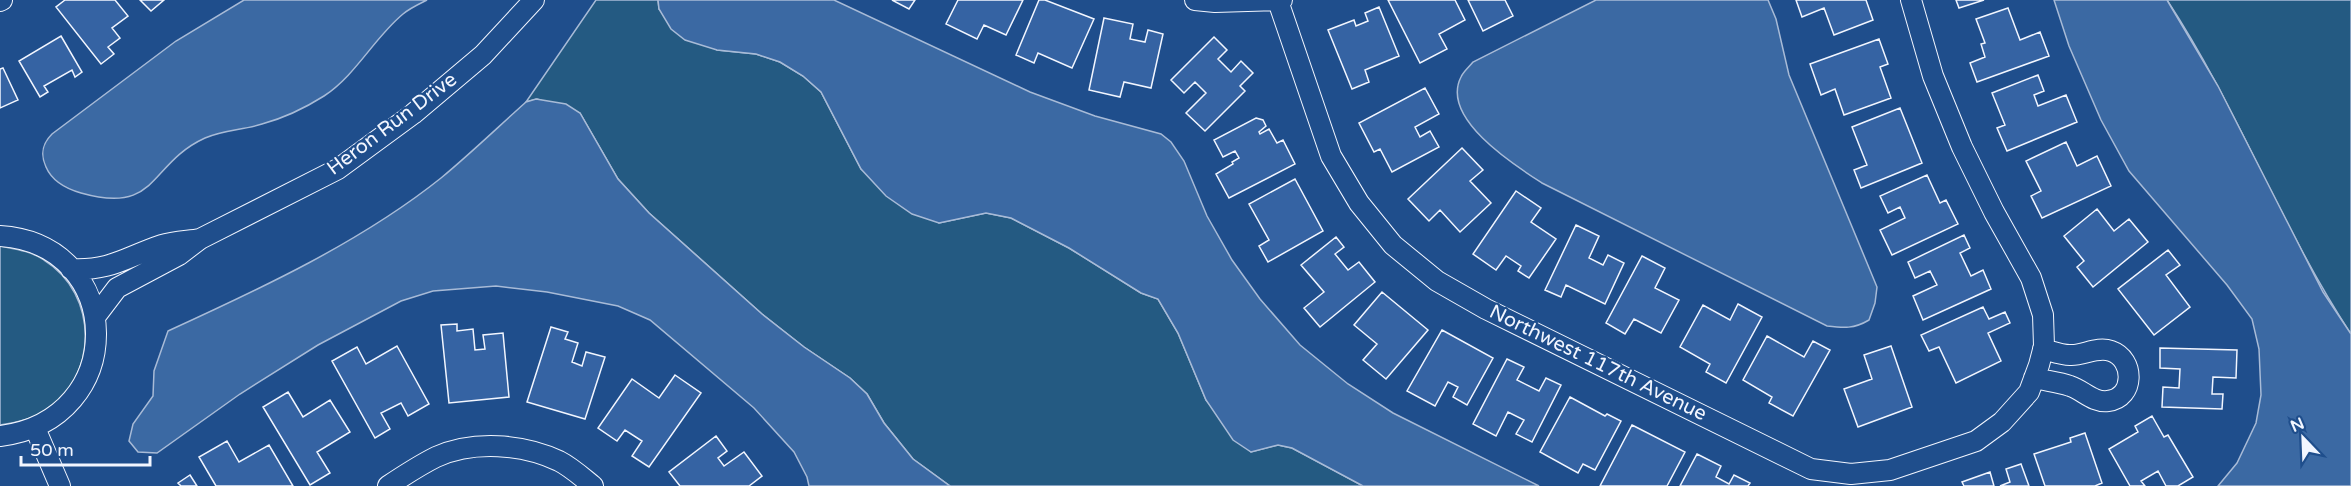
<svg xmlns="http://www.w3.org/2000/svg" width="2351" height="486" viewBox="0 0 2351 486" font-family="'Varela Round',sans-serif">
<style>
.green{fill:#245a82;stroke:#a8bbd7;stroke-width:1.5}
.water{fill:#3b69a3;stroke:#a8bbd7;stroke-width:1.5}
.building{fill:#3563a3;stroke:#f2f6ff;stroke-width:1.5}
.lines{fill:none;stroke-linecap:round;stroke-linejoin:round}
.minor-casing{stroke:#f2f6ff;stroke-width:22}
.minor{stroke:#1f4e8c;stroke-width:20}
.labels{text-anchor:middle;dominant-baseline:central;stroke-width:4.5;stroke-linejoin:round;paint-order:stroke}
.street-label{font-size:20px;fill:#f2f6ff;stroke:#1f4e8c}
</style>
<rect width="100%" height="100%" fill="#1f4e8c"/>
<!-- green -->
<path class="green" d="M596 0H658L659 9 717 50 756 54 780 62 803 76 821 92 861 169 939 223 986 213 1011 218 1069 248 1141 293 1158 299 1178 333 1206 400 1251 452 1278 445 1292 448 1363 486H950L913 459 884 423 867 394 850 378 804 347 762 314 649 213 618 179 580 113 537 99 526 102Z
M2167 0H2351V334C2281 228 2237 106 2167 0Z
M0 246C15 249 31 251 44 260 99 294 99 378 44 412 30 420 16 423 0 425Z"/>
<!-- water -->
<path class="water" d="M244 0H427C419 4 410 8 403 14 374 38 356 75 324 96 305 108 284 118 262 124 243 130 223 130 205 138 148 164 159 215 81 193 67 189 52 181 46 167 40 154 42 144 52 134L176 41Z
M658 0H834L1030 92 1095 116 1161 134 1171 142 1184 161 1207 216 1232 260 1260 299 1300 345 1348 384 1393 413 1539 486H1363L1292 448 1278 445 1251 452 1233 440 1206 400 1178 333 1158 299 1141 293 1069 248 1011 218 986 213 939 223 912 214 886 196 861 169 821 92 803 76 780 62 756 54 717 50 685 40 671 29 659 9Z
M1596 0H1768L1776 19 1789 75 1877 287 1875 303 1869 320C1854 329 1844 328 1827 326L1542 183C1514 165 1440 118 1461 77 1463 72 1469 67 1473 62Z
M2054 0H2167L2218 86 2323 292 2351 334V486H2218L2237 463 2256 423 2261 395 2259 349 2252 319 2227 285 2129 171 2101 120 2069 46Z
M536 99 566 104 580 113 618 179 649 213 762 314 804 347 850 378 867 394 884 423 913 459 950 486H809L807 477 794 452 754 408 650 320 618 306 547 292 496 286 433 291 401 301 318 345 240 394 157 453 138 452 129 441 133 424 153 396 154 371 168 331C260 289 361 242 441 178 470 154 498 127 526 102Z"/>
<!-- building -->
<path class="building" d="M65 0H115L128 16 112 28 120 38 108 47 114 54 101 64 56 7Z
M140 0H164L151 11Z
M892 0H915L909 9Z
M958 0H1023L1006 35 984 25 977 39 946 24Z
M1039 0H1045L1094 19 1072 68 1038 53 1034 63 1016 55Z
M1388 0H1455L1465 20 1439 34 1447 49 1420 63Z
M1468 0H1505L1513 16 1483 31Z
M1796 0H1866L1873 20 1834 35 1824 8 1802 17Z
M1956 0H1984L1959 8Z
M1379 7 1399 56 1365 70 1369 82 1352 89 1328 30 1354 20 1356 26 1368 21 1365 13Z
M2008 8 2020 40 2040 32 2049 56 1977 82 1970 63 1985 57 1981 44 1985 43 1976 19Z
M1104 18 1133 24 1130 39 1145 42 1148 30 1163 34 1151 88 1124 82 1120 97 1089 90Z
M61 36 82 72 75 77 72 70 44 86 48 92 40 97 19 61Z
M1214 37 1227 50 1218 59 1231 72 1241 61 1253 73 1240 86 1245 91 1205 131 1186 113 1206 93 1195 82 1184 93 1171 80Z
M1879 39 1888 64 1880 67 1891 98 1844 115 1835 89 1821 95 1810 64Z
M3 68 18 100 0 108V69Z
M2038 75 2044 91 2034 95 2038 106 2066 95 2077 122 2007 151 1997 128 2005 125 1992 93Z
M1425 88 1439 114 1415 127 1420 137 1430 131 1439 147 1392 172 1380 149 1374 152 1359 123Z
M1900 108 1922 163 1861 188 1854 170 1867 165 1852 127Z
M1256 118 1263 120 1266 126 1259 132 1260 134 1269 129 1277 143 1283 140 1295 164 1229 198 1216 174 1233 164 1232 162 1239 158 1235 151 1223 157 1214 140Z
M2066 142 2077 166 2097 156 2111 186 2042 218 2031 196 2041 191 2026 161Z
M1462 148 1483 170 1470 181 1491 203 1460 232 1440 210 1429 221 1408 199Z
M1927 175 1940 203 1946 200 1958 224 1892 255 1880 230 1905 218 1900 207 1888 213 1880 196Z
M1295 179 1323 231 1268 262 1259 246 1269 240 1249 204Z
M1516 191 1541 208 1531 222 1556 239 1529 278 1518 271 1521 266 1506 256 1496 270 1473 254Z
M2097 209 2114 231 2129 219 2148 242 2093 287 2077 267 2084 261 2064 236Z
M1576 225 1599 236 1589 258 1603 265 1608 255 1624 263 1605 304 1566 285 1561 297 1545 290Z
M1964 235 1970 248 1960 253 1971 276 1983 270 1991 289 1923 320 1913 296 1937 285 1930 271 1915 278 1908 262Z
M1336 237 1344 247 1335 254 1348 270 1359 262 1375 282 1320 327 1304 308 1324 292 1301 265Z
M2168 250 2180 265 2166 275 2190 307 2154 335 2118 289Z
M1642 256 1665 268 1655 288 1679 300 1661 333 1634 319 1625 334 1606 323Z
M1382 292 1428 330 1386 379 1363 360 1377 344 1354 325Z
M1738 304 1762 317 1726 383 1706 372 1710 364 1680 347 1703 305 1730 320Z
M1983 307 1989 319 2005 312 2010 323 1988 333 2001 361 1956 383 1939 347 1929 351 1921 335Z
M457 324V331L473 329 475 350 485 349 483 335 503 333 509 397 449 403 441 325Z
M551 327 568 332 565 339 578 343 572 362 582 366 586 352 605 357 585 419 527 402Z
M1442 330 1493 358 1467 405 1453 397 1458 387 1448 382 1435 406 1407 391Z
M1767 336 1804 357 1813 341 1830 350 1793 416 1769 403 1772 397 1743 380Z
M397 346 429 404 408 416 401 403 381 413 390 429 375 438 332 361 357 347 366 364Z
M1891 346 1912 407 1858 427 1844 389 1872 379 1864 355Z
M2160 348 2237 350 2236 378 2213 377 2212 394H2223L2222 409 2162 407 2163 387 2179 388 2180 369 2160 368Z
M1507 359 1524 367 1517 380 1539 391 1546 378 1561 385 1532 442 1516 434 1524 420 1508 412 1496 436 1473 424Z
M675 375 701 393 649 467 632 456 642 441 625 430 617 441 598 428 632 379 659 398Z
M288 392 303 417 330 400 350 432 317 452 330 473 310 485 263 407Z
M1570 397 1605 416 1607 414 1621 421 1595 470 1583 464 1578 473 1540 452Z
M2152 416 2164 437 2168 435 2193 477 2178 486H2166L2158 471 2141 481 2145 486H2130L2109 449 2138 432 2135 426Z
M1632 425 1685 452 1667 486H1600Z
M2085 433 2102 483 2095 486H2045L2034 454 2071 442 2070 438Z
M716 436 727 451 718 458 724 466 744 452 762 476 749 486H680L669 472Z
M227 441 239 462 269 445 293 486H216L199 457Z
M1697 454 1721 466 1716 477 1729 484 1734 475 1750 483 1748 486H1680Z
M2021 464 2029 486H2000L2010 482 2006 469Z
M1990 472 1994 486H1964L1962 482Z
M190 475 197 486H181L178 483Z"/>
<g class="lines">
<!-- minor casing -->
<g class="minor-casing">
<path id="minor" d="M1195 0 1215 2 1282 0
M0 1 2 0
M1278 1 1331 156 1359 203 1393 245 1437 281 1486 309 1811 469 1851 474 1890 470 1976 441 2002 422 2029 392 2039 365 2044 346 2043 315 2031 278 1994 212 1962 147 1933 76 1911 0
M0 236C126 244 130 420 0 436
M71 269C111 271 126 257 162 245 174 241 188 241 200 239
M95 317 117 288 179 255 200 239 338 169 413 114 483 55 534 0
M2034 378C2046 381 2059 382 2070 386 2083 390 2093 403 2108 401 2135 398 2135 359 2111 351 2097 346 2083 356 2070 355 2061 355 2051 351 2043 349
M35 428 60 486
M388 486C403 476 420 465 436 457 474 440 523 444 559 461 571 467 582 477 593 486"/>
</g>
<!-- minor -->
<use href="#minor" class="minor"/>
</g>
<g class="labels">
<!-- street labels -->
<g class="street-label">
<text transform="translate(392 124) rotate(-37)">Heron Run Drive</text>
<text transform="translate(1598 363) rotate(26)">Northwest 117th Avenue</text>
</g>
</g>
<!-- north arrow -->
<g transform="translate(2303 438) rotate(337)" stroke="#1f4e8c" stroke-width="4.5" paint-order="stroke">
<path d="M0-4.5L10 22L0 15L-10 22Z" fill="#f2f6ff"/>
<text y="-9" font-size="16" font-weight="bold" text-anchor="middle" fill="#f2f6ff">N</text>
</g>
<!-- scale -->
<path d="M21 456v9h129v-9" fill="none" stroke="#f2f6ff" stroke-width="3"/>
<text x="30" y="456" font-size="18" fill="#f2f6ff" stroke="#1f4e8c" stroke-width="4.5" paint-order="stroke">50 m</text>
</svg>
